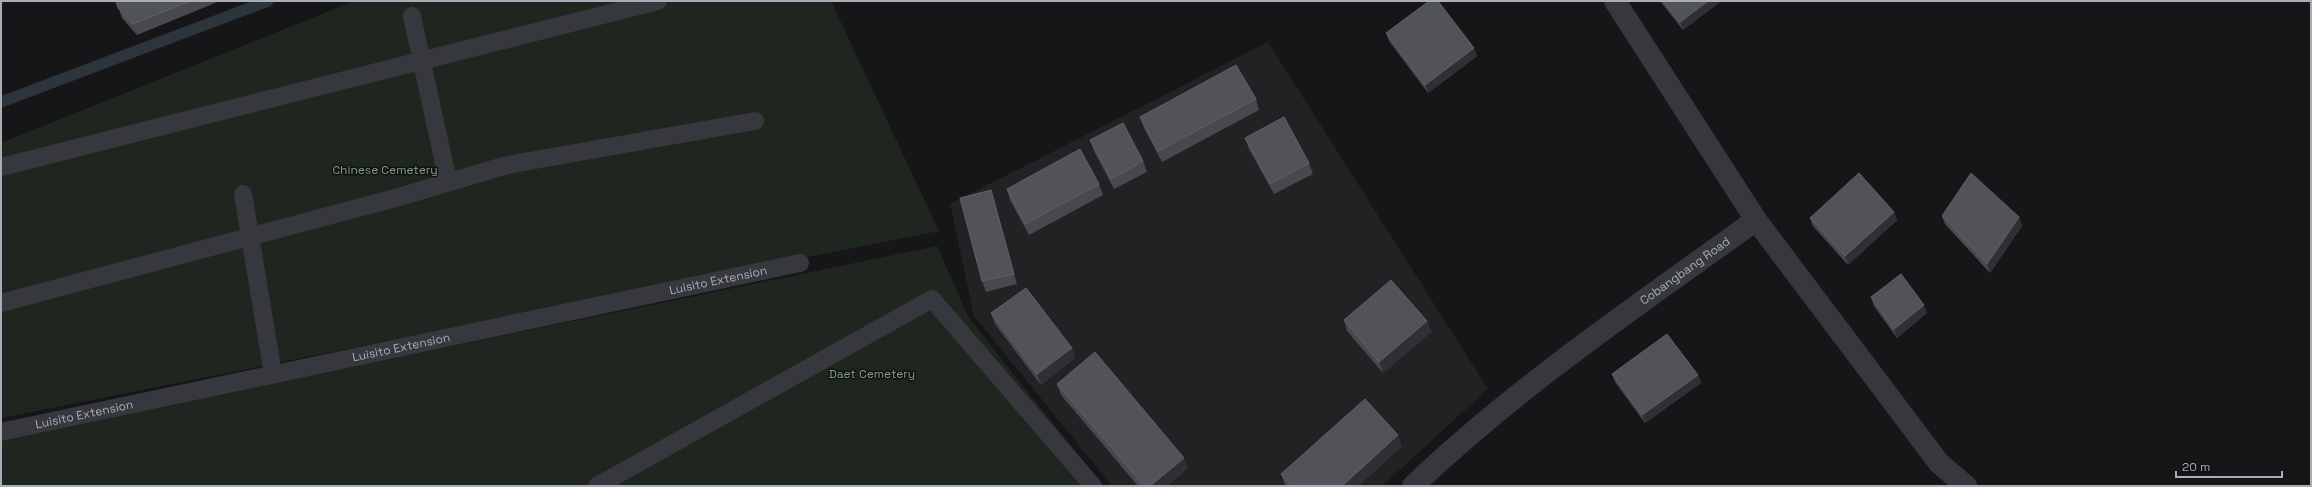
<svg xmlns="http://www.w3.org/2000/svg" width="2312" height="487" viewBox="0 0 2312 487" font-family="'Space Grotesk',sans-serif">
<style>
.built{fill:#222225}
.green{fill:#1e261f}
.lines{fill:none;stroke-linecap:round;stroke-linejoin:round}
.stream{stroke:#2c353c;stroke-width:11}
.service{stroke:#37383d;stroke-width:18}
.minor{stroke:#37383d;stroke-width:22}
.tertiary{stroke:#37383d;stroke-width:22}
.wall{fill:#47494d}
.shaded-wall{fill:#2f3033}
.building{fill:#525359;stroke:#5f6168}
.labels{text-anchor:middle;dominant-baseline:central;stroke-width:3;stroke-linejoin:round;paint-order:stroke}
.park-label{font-size:12px;fill:#7fa381;stroke:#111113}
.street-label{font-size:12px;fill:#a8adb8;stroke:#111113}
</style>
<rect width="100%" height="100%" fill="#161618"/>
<!-- built -->
<path class="built" d="M1268 42 1488 389 1382 486H1112L974 316 950 204Z"/>
<!-- green -->
<path class="green" d="M354 1H831L939 231 1 418V143Z
M937 246 969 318 1103 486H1V441L206 397Z"/>
<g class="lines">
<!-- stream -->
<path class="stream" d="M1 102 268 1"/>
<!-- service -->
<g class="service">
<path d="M412 16 448 182"/>
<path d="M1 167 658 1"/>
<path d="M243 194 273 374"/>
<path d="M1 303 399 197 507 165 755 121"/>
<path id="s1" d="M1 432 800 263"/>
<path d="M597 486 932 299 1093 486"/>
</g>
<!-- minor -->
<path class="minor" d="M1756 220 1939 463 1966 486"/>
<!-- tertiary -->
<path class="tertiary" id="s2" d="M1413 486C1518 386 1638 305 1756 220L1615 1"/>
</g>
<!-- wall -->
<path class="wall" d="M116 1H220L137 35 122 18Z
M1660 1H1721L1683 30Z
M1386 33 1477 56 1428 93 1389 41Z
M1256 99 1259 110 1162 162 1144 128 1140 117Z
M1245 138 1309 163 1313 174 1274 194 1249 149Z
M1090 140 1143 161 1147 172 1114 189 1094 151Z
M1099 184 1103 195 1029 235 1010 200 1007 189Z
M994 200 1017 284 986 292 982 281Z
M1894 212 1897 220 1848 265 1813 226 1810 218Z
M1942 216 2019 217 2022 226 1990 273 1945 224Z
M1871 297 1927 313 1897 338 1874 306Z
M991 313 1072 348 1075 358 1041 385 995 324Z
M1344 320 1427 321 1431 332 1383 373 1347 331Z
M1612 374 1698 375 1701 383 1645 423 1615 382Z
M1057 384 1188 468 1167 486H1138L1061 395Z
M1402 446 1358 486H1286L1285 485 1281 474Z"/>
<!-- shaded-wall -->
<path class="shaded-wall" d="M1708 1H1721L1683 30 1680 22Z
M1474 48 1477 56 1428 93 1425 85Z
M991 190 994 200 1017 284 1014 274Z
M1894 212 1897 220 1848 265 1845 256Z
M2019 217 2022 226 1990 273 1987 264Z
M1924 305 1927 313 1897 338 1894 329Z
M1427 321 1431 332 1383 373 1379 362Z
M1072 348 1075 358 1041 385 1037 374Z
M1698 375 1701 383 1645 423 1642 415Z
M1398 435 1402 446 1358 486H1342Z
M1184 458 1188 468 1167 486H1150Z"/>
<!-- building -->
<path class="building" d="M116 1H190L133 24 118 8Z
M1429 1H1438L1474 48 1425 85 1386 33Z
M1663 1H1708L1680 22Z
M1236 65 1256 99 1158 151 1140 117Z
M1284 117 1309 163 1270 184 1245 138Z
M1123 123 1143 161 1111 179 1090 140Z
M1080 149 1099 184 1025 224 1007 189Z
M1859 173 1894 212 1845 256 1810 218Z
M1971 173 2019 217 1987 264 1942 216Z
M991 190 1014 274 982 281 960 198Z
M1901 274 1924 305 1894 329 1871 297Z
M1391 280 1427 321 1379 362 1344 320Z
M1026 288 1072 348 1037 374 991 313Z
M1667 334 1698 375 1642 415 1612 374Z
M1095 352 1184 458 1150 486H1144L1057 384Z
M1365 399 1398 435 1342 486H1292L1281 474Z"/>
<g class="labels">
<!-- park labels -->
<g class="park-label">
<text x="385" y="170">Chinese Cemetery</text>
<text x="872" y="374">Daet Cemetery</text>
</g>
<!-- street labels -->
<g class="street-label">
<text stroke="none"><textPath href="#s2" startOffset="347">Cobangbang Road</textPath></text>
<text stroke="none"><textPath href="#s1" startOffset="733">Luisito Extension</textPath></text>
<text stroke="none"><textPath href="#s1" startOffset="409">Luisito Extension</textPath></text>
<text stroke="none"><textPath href="#s1" startOffset="85">Luisito Extension</textPath></text>
</g>
</g>
<!-- border -->
<rect width="2312" height="487" fill="none" stroke="#a8adb8" stroke-width="4"/>
<!-- scale -->
<path d="M2176 471v6h106v-6" fill="none" stroke="#a8adb8" stroke-width="2"/>
<text x="2182" y="471" font-size="12" fill="#a8adb8" stroke="#111113" stroke-width="3" paint-order="stroke">20 m</text>
</svg>
